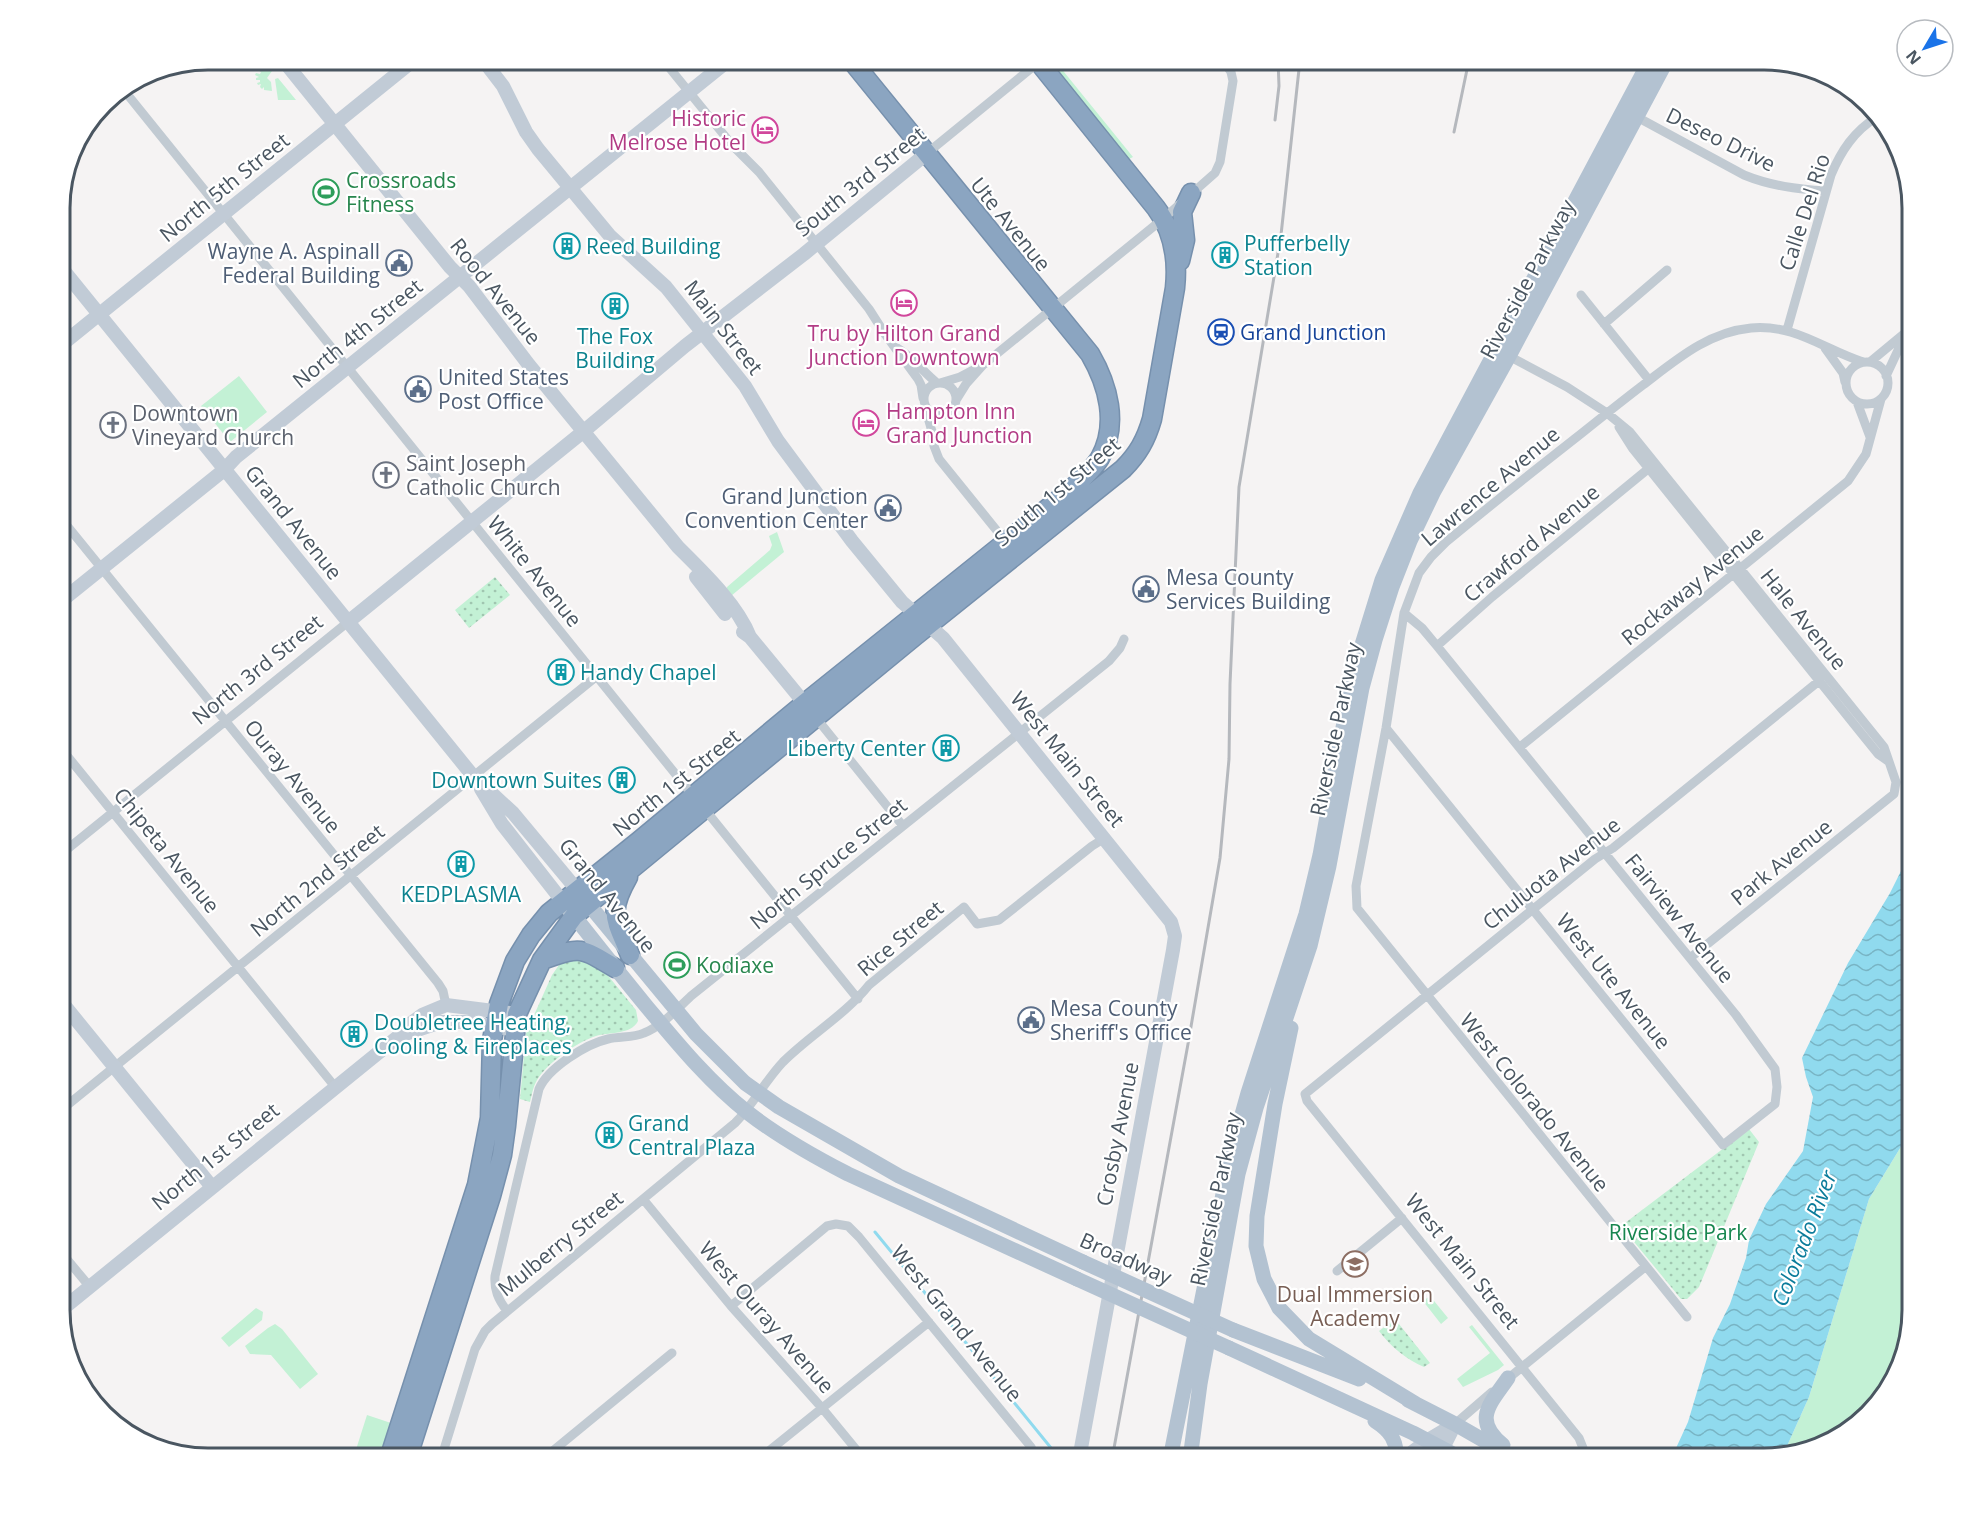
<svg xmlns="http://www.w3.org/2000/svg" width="1973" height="1519" viewBox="0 0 1973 1519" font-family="'Open Sans',sans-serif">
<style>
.grass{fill:#c3f1d5}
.park{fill:url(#park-dots)}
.water{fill:url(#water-waves)}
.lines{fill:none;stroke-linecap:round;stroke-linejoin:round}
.stream{stroke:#90daee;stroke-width:3}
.highway-casing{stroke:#7690ad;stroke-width:21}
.street{stroke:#c1cad2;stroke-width:9}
.secondary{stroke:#c1cbd6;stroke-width:14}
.primary{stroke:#b3c2d1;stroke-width:15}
.highway{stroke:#8ba5c1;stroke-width:18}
.rail{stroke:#b5b8bd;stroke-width:3}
.primary-bridge{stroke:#b3c2d1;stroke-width:15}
.labels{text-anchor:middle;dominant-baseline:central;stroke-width:4.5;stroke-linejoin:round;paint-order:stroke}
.hotel-label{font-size:21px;fill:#b23c85;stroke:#fff;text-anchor:end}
.street-label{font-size:21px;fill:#4a5661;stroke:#fff}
.leisure-label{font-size:21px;fill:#27864d;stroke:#fff;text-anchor:start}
.culture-label{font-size:21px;fill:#0d838f;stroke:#fff;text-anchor:start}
.service-label{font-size:21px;fill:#4e5e75;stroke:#fff;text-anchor:start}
.transit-label{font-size:21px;fill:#164399;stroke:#fff;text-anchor:start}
.worship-label{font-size:21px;fill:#5b616d;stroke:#fff;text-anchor:start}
.park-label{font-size:21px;fill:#17864f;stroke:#fff}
.education-label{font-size:21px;fill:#785e54;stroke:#fff}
.water-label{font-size:22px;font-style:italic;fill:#0c7c9b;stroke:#fff}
.rim{fill:none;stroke:#4a5661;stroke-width:3}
</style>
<defs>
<pattern id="park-dots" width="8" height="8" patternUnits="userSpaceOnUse" patternTransform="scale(1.5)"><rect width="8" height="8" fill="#c3f1d5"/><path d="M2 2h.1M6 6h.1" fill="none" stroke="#a0c6b0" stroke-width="1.8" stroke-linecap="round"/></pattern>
<pattern id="water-waves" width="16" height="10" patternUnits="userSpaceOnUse" patternTransform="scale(1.5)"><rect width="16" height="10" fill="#90daee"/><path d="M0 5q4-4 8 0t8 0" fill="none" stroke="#78b4c4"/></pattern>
</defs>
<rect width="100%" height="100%" fill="#f5f3f3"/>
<!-- grass -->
<path class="grass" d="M264 61 272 71 267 78 271 82 272 91 264 90V87L262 89 260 87 261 84 258 85 257 83 260 82V80H256V78L259 77 255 75 256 73 260 74 261 72 257 70 258 66Z
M1060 67 1133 157 1127 160 1056 71Z
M278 78 296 100H278L275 79Z
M239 376 267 412 230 442 201 406Z
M777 532 784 552 731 596 726 590 727 587 770 550 772 545 769 536Z
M1913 1127V1311L1905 1359 1882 1401 1830 1444 1783 1455 1809 1397 1869 1199Z
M1430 1296 1448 1318 1441 1324 1423 1301Z
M256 1308 263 1312 262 1320 229 1347 221 1338Z
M275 1324 282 1329 318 1374 300 1389 271 1355 250 1354 245 1346 268 1328Z
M1472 1325 1504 1365 1498 1370 1463 1387 1457 1379 1490 1353 1469 1327Z
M367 1415 391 1423 379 1459H353Z"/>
<!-- park -->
<path class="park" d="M495 577 510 595 469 628 455 610Z
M572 956 601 967 636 1010 638 1021C631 1035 609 1032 596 1036 577 1042 547 1063 537 1080 533 1087 532 1094 530 1102L520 1099 526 1033 552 975 559 965Z
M1749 1129 1759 1142 1699 1287 1687 1299H1681L1621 1226Z
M1395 1319 1430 1363 1424 1367C1407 1360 1390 1346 1379 1331Z"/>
<!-- water -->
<path class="water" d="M1913 847V1127L1869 1199 1809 1397 1783 1455 1765 1459H1671L1688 1422 1713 1338 1730 1304 1746 1258 1749 1240 1766 1204 1803 1151 1813 1097 1806 1077 1802 1058 1848 963 1890 893Z"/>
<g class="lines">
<!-- stream -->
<path class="stream" d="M875 1232 980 1360
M986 1368 1060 1459"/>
<!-- highway casing -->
<g class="highway-casing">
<path id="highway" d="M1180 261 1185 240 1182 212 1191 193
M628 877C607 914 616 919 630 955
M542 960C581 947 579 946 615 968
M389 1459 477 1185 490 1118 492 1040 499 1004 515 961 531 935 549 913 639 841 805 703 1068 492C1079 482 1092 471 1100 458 1119 424 1108 385 1090 354L851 60
M407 1459 491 1196 502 1155 506 1126 517 1014 542 960 574 916 915 636 1123 469C1138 454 1146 440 1152 419L1175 288C1178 259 1174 232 1156 208L1037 60"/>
</g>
<!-- street -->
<path class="street" d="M663 60 733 146 759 172 869 309 885 334 918 379 921 385 923 398
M123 89 694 797
M1637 117 1744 175C1771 186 1797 189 1826 191
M926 154 1040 61
M1581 295 1649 380
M1604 324 1667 270
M1787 330 1831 175C1841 151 1854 131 1877 117
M897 348C913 357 923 372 937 383
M1825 348 1843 373 1845 382
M1505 354 1567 387 1607 413 1630 432 1884 747 1896 782 1894 794 1690 958
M1870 362 1905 333
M1846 383a21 21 0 1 1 42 0a21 21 0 1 1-42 0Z
M1886 376 1907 331 1913 322
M924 399a16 16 0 1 1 32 0a16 16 0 1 1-32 0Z
M940 383 960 377 979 367
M956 400 966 384 983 365 1164 218 1215 173 1220 162 1233 81 1231 72 1223 60
M1857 402 1870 437
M925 407 933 435 934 446 939 459 1006 542
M1619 427 1633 449 1861 733 1878 754 1888 761
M60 517 438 983 443 991 446 1005
M1437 646 1492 597 1648 469
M817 719 903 826
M1386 728 1723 1145 1775 1104 1777 1087 1775 1069 1736 1015 1437 646 1422 628 1404 613
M60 747 336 1088
M1520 747 1848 481 1866 454 1881 399
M703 807 858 999
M60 855 348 622
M60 1111 597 676
M643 1199 731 1306 822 1408 864 1459
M60 1251 90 1287
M1337 1271 1402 1218
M731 1306 827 1226 836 1224 848 1226 859 1237 1031 1447 1036 1459
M507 1311C498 1299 494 1290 495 1276L539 1089C548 1068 586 1044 608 1039 620 1036 633 1038 644 1033 662 1026 677 1009 691 996L1109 661 1120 648 1124 639
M1687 1317 1357 908 1356 886 1386 728 1404 613 1419 573 1431 557 1446 542C1491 505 1536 469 1582 433 1602 417 1622 401 1643 385 1676 360 1708 332 1751 328 1795 324 1823 349 1863 362
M1505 1381 1645 1267
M1455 1424 1492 1392
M443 1450 491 1459
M1583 1457V1448L1579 1438 1307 1101 1305 1094 1595 859 1613 848 1819 681
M441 1459 475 1349 485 1331 492 1324 735 1123C753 1105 765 1081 783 1062 810 1035 845 1015 869 985L964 907 977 924 999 920 1092 846 1105 838
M543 1459 672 1353
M759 1459 929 1322"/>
<!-- secondary -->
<path class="secondary" d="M283 60 450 267 469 286 529 365 678 547C703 572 737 604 750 637
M483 60 503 86 526 132 538 149 610 236 666 287 745 386 778 441 852 541 902 602 943 638 1171 922 1175 936 1173 950 1079 1459
M60 266 473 776 513 813 578 891
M60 346 414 60
M696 577 725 614
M60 602 224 470 236 457 729 60
M348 622 584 431 685 346 804 254 926 154
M743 632 750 637 810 710
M481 789 502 824 563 902
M60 1000 212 1187
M399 1036 441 1022H469L516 1030
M60 1311 399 1036 410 1024 422 1015 446 1005 517 1014
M1403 1459 1428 1440 1455 1424
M1432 1459 1443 1448 1455 1424"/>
<!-- primary -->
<path class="primary" d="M581 895 696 1034 745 1083 779 1107 899 1176 1083 1262
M567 907C593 940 620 974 647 1007 678 1044 709 1082 747 1112 779 1137 813 1156 848 1174L1077 1279
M1291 1028 1275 1104 1257 1216 1256 1246 1264 1279 1279 1308 1309 1339 1416 1404
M1233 1330 1359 1379
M1229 1348 1413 1433 1462 1459
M1408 1400 1455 1424 1516 1459
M1375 1421C1389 1430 1399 1441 1395 1459
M1503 1445C1472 1420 1490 1404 1508 1378
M1170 1459 1231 1154 1248 1093 1306 914 1320 855 1344 722 1357 661 1382 580 1420 493 1650 60
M1190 1459 1200 1384 1238 1174 1256 1108 1310 946 1329 866 1362 688 1375 640 1392 587 1410 541 1434 491 1509 356 1667 60"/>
<!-- highway -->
<use href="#highway" class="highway"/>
<!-- rail -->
<path class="rail" d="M1275 120 1279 86 1278 60
M1454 132 1469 60
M1112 1459 1188 1044 1220 858 1229 759 1230 684 1239 487 1281 235 1300 60"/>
<!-- primary-bridge -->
<path class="primary-bridge" d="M1083 1262 1233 1330
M1077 1279 1229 1348"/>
</g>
<!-- icons -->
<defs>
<g id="hotel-ring" transform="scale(1.35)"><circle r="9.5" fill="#fff" stroke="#d1479c" stroke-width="1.5"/><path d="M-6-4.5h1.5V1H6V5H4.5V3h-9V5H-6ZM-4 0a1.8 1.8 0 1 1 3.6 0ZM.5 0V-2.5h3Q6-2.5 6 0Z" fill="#d1479c"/></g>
<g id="stadium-ring" transform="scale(1.35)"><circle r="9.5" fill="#fff" stroke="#2e9e5b" stroke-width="1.5"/><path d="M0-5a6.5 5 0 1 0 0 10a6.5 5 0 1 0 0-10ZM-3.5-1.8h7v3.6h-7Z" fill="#2e9e5b"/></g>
<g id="building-ring" transform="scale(1.35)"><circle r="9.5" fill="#fff" stroke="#0f9aa8" stroke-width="1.5"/><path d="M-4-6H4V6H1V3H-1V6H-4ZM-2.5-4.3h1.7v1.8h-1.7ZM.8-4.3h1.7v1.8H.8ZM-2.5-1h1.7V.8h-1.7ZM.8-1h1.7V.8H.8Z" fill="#0f9aa8"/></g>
<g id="civic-ring" transform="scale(1.35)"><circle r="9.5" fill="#fff" stroke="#5c6f8a" stroke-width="1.5"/><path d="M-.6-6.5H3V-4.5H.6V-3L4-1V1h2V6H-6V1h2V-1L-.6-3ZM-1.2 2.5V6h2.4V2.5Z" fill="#5c6f8a"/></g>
<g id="station-ring" transform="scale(1.35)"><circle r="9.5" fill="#fff" stroke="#1a4fb4" stroke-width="1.5"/><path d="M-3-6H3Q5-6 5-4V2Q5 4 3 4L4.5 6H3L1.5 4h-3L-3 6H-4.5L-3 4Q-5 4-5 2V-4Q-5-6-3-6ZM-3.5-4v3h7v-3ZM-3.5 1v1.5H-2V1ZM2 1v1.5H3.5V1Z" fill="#1a4fb4"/></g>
<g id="church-ring" transform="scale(1.35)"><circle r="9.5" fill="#fff" stroke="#6b7280" stroke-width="1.5"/><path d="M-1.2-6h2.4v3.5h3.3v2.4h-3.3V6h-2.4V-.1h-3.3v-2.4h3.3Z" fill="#6b7280"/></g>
<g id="school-ring" transform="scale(1.35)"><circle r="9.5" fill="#fff" stroke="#8d6e63" stroke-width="1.5"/><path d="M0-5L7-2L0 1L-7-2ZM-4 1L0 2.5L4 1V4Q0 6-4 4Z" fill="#8d6e63"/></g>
</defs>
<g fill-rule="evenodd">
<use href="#hotel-ring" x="765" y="130"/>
<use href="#stadium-ring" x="326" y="192"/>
<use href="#building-ring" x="567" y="246"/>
<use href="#building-ring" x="1225" y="255"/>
<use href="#civic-ring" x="399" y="263"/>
<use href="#hotel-ring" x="904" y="303"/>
<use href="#building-ring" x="615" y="306"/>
<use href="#station-ring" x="1221" y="332"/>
<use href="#civic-ring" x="418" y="389"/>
<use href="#hotel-ring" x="866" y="423"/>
<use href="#church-ring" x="113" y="425"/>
<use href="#church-ring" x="386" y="475"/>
<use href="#civic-ring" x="888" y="508"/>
<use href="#civic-ring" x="1146" y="589"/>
<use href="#building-ring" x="561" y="672"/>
<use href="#building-ring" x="946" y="748"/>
<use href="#building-ring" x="622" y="780"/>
<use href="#building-ring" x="461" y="864"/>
<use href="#stadium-ring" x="677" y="965"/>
<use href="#civic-ring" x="1031" y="1020"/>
<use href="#building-ring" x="354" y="1034"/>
<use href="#building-ring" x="609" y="1135"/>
<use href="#school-ring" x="1355" y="1264"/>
</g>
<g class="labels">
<!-- hotel labels -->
<g class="hotel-label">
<text x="746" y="118">Historic<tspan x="746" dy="24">Melrose Hotel</tspan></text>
<text x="904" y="333" text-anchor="middle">Tru by Hilton Grand<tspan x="904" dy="24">Junction Downtown</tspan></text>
<text x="886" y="411" text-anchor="start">Hampton Inn<tspan x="886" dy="24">Grand Junction</tspan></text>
</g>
<!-- street labels -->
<g class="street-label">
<text transform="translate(1721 139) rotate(26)">Deseo Drive</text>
<text transform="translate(860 181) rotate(-39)">South 3rd Street</text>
<text transform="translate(224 187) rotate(-39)">North 5th Street</text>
<text transform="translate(1804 212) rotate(-72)">Calle Del Rio</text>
<text transform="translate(1011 224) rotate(51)">Ute Avenue</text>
<text transform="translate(1527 279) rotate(-62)">Riverside Parkway</text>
<text transform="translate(496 291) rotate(51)">Rood Avenue</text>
<text transform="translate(724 327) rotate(52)">Main Street</text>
<text transform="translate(357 333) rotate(-39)">North 4th Street</text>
<text transform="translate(1490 486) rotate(-40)">Lawrence Avenue</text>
<text transform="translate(1057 491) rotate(-40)">South 1st Street</text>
<text transform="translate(294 522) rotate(51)">Grand Avenue</text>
<text transform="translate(1531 543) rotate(-40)">Crawford Avenue</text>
<text transform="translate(535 571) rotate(51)">White Avenue</text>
<text transform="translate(1692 585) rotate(-39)">Rockaway Avenue</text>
<text transform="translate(1804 619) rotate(51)">Hale Avenue</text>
<text transform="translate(257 669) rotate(-39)">North 3rd Street</text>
<text transform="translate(1335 729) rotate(-78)">Riverside Parkway</text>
<text transform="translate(1068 759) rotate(51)">West Main Street</text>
<text transform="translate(293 776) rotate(51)">Ouray Avenue</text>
<text transform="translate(676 782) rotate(-39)">North 1st Street</text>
<text transform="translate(167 850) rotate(51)">Chipeta Avenue</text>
<text transform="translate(1781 862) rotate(-39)">Park Avenue</text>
<text transform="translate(828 863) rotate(-39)">North Spruce Street</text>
<text transform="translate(1551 873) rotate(-38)">Chuluota Avenue</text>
<text transform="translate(317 880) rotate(-39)">North 2nd Street</text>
<text transform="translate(608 895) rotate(51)">Grand Avenue</text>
<text transform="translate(1680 918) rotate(51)">Fairview Avenue</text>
<text transform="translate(900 938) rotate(-40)">Rice Street</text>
<text transform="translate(1614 981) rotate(51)">West Ute Avenue</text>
<text transform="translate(1535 1102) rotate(51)">West Colorado Avenue</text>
<text transform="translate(1117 1134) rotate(-79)">Crosby Avenue</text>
<text transform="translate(215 1156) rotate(-39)">North 1st Street</text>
<text transform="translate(1215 1199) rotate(-78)">Riverside Parkway</text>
<text transform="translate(560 1243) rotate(-39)">Mulberry Street</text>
<text transform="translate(1126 1258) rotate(24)">Broadway</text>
<text transform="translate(1463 1261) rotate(51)">West Main Street</text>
<text transform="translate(767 1317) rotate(49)">West Ouray Avenue</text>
<text transform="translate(957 1323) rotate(51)">West Grand Avenue</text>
</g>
<!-- leisure labels -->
<g class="leisure-label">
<text x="346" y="180">Crossroads<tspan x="346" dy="24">Fitness</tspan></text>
<text x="696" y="965">Kodiaxe</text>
</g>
<!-- culture labels -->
<g class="culture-label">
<text x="1244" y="243">Pufferbelly<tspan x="1244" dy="24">Station</tspan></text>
<text x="586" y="246">Reed Building</text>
<text x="615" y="336" text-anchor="middle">The Fox<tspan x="615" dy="24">Building</tspan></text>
<text x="580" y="672">Handy Chapel</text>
<text x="926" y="748" text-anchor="end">Liberty Center</text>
<text x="602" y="780" text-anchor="end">Downtown Suites</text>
<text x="461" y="894" text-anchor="middle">KEDPLASMA</text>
<text x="374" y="1022">Doubletree Heating,<tspan x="374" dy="24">Cooling &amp; Fireplaces</tspan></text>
<text x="628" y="1123">Grand<tspan x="628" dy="24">Central Plaza</tspan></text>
</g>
<!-- service labels -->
<g class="service-label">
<text x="380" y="251" text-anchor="end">Wayne A. Aspinall<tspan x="380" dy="24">Federal Building</tspan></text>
<text x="438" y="377">United States<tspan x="438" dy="24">Post Office</tspan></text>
<text x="868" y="496" text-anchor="end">Grand Junction<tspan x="868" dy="24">Convention Center</tspan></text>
<text x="1166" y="577">Mesa County<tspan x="1166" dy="24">Services Building</tspan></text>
<text x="1050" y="1008">Mesa County<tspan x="1050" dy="24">Sheriff's Office</tspan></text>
</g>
<!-- transit labels -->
<g class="transit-label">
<text x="1240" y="332">Grand Junction</text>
</g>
<!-- worship labels -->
<g class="worship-label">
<text x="132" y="413">Downtown<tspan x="132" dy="24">Vineyard Church</tspan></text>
<text x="406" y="463">Saint Joseph<tspan x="406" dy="24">Catholic Church</tspan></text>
</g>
<!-- park labels -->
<g class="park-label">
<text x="1678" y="1232">Riverside Park</text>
</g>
<!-- education labels -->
<g class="education-label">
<text x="1355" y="1294">Dual Immersion<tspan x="1355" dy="24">Academy</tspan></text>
</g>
<!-- water labels -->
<g class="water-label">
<text transform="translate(1803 1238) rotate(-69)">Colorado River</text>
</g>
</g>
<!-- crop -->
<path d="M0 0H1973V1519H0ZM208 70H1764A138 138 0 0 1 1902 208V1310A138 138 0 0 1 1764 1448H208A138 138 0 0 1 70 1310V208A138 138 0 0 1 208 70Z" fill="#fff" fill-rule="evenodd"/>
<path class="rim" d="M208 70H1764A138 138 0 0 1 1902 208V1310A138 138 0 0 1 1764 1448H208A138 138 0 0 1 70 1310V208A138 138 0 0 1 208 70Z"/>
<!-- north arrow -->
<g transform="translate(1925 48) rotate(231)"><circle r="28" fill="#ffffff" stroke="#b7bbc0" stroke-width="1.5"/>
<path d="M0-4.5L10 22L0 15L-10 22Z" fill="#1a73e8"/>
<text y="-9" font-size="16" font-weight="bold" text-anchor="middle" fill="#4a5661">N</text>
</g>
</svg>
